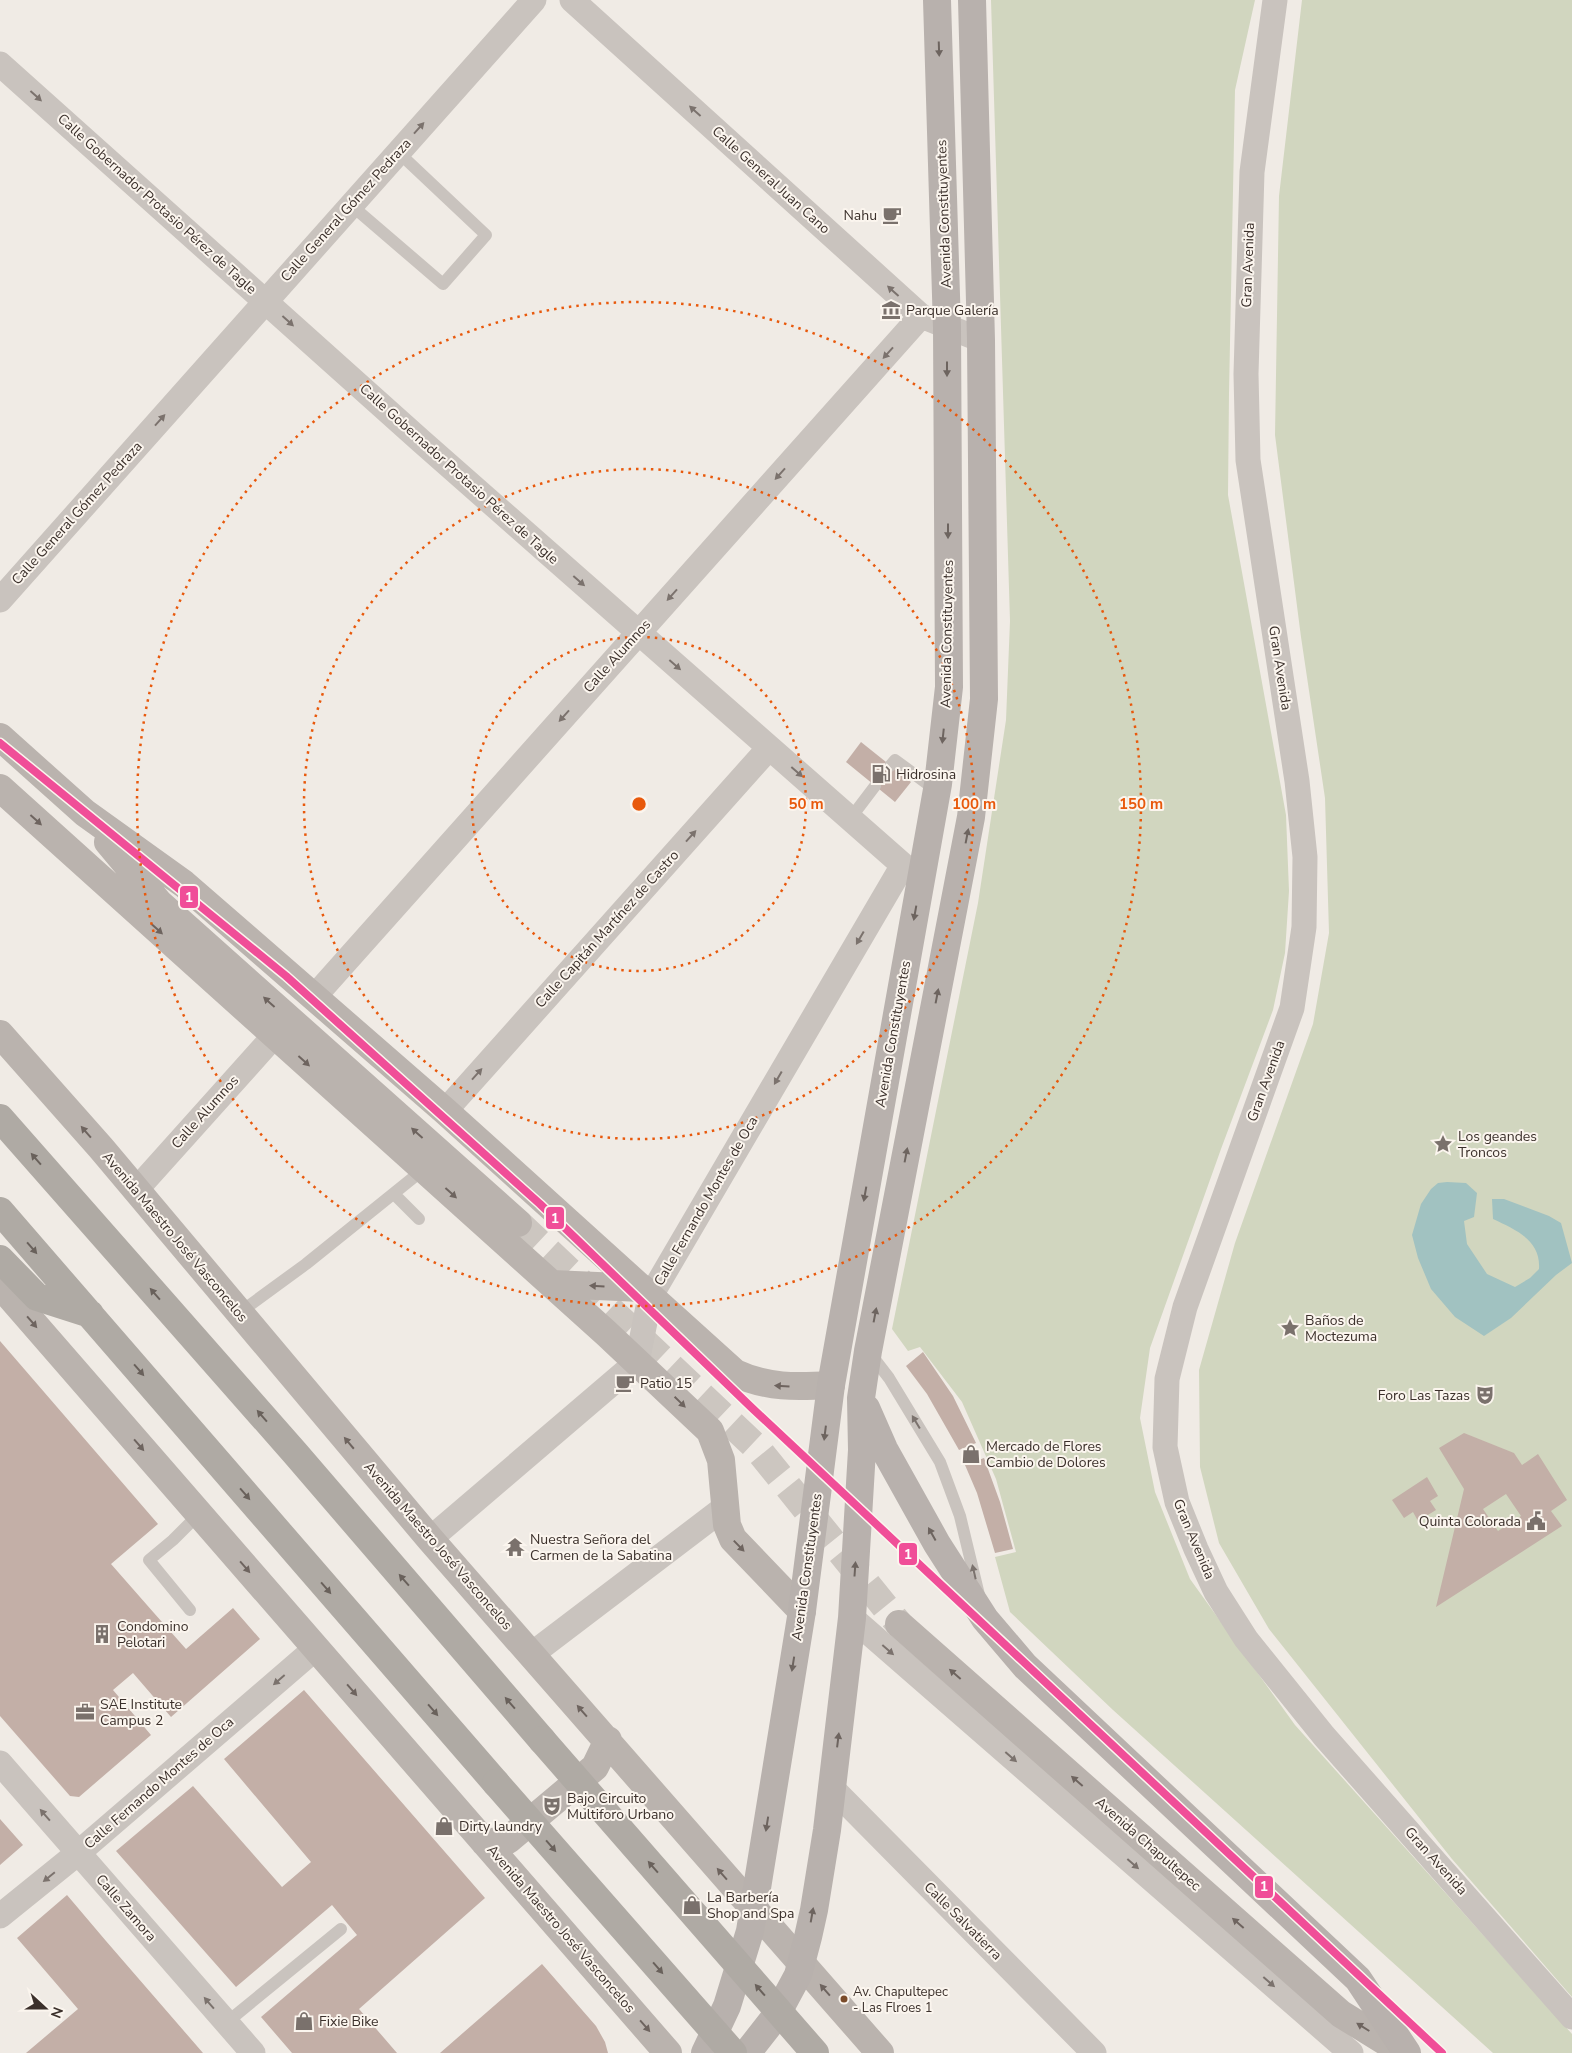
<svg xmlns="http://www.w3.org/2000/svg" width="1572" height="2053" viewBox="0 0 1572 2053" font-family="'Nunito Sans',sans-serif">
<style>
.green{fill:#d1d6bf}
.water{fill:#a1c2c1}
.building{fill:#c3afa7;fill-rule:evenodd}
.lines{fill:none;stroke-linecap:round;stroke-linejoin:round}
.secondary-tunnel{stroke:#ccc6c0;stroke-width:28;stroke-dasharray:28 14;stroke-linecap:butt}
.lane{stroke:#c9c3be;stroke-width:12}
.street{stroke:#c9c3be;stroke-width:25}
.secondary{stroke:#bab3ae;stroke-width:28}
.primary{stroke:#b8b1ad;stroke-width:28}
.highway{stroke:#afaaa4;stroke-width:28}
.highway-bridge{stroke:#afaaa4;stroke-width:28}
.metro-1-casing{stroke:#fbf5ee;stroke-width:11}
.metro-1{stroke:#f04e98;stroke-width:8}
.oneway{fill:#6d645f}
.oneway2{fill:#7b726d}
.oneway3{fill:#6e645f}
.oneway4{fill:#69615b}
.ring{fill:none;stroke:#e8590c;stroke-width:2.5;stroke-dasharray:2.5 5}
.bus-dot{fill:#7a4b2a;stroke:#fbf5ee;stroke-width:2}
.labels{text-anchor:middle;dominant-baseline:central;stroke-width:4;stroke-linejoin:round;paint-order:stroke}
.bus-label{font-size:13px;fill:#3b302b;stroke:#fbf5ee;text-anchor:start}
.street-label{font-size:14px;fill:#3b302b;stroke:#fbf5ee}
.poi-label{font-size:14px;fill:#3b302b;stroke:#fbf5ee;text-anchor:start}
.centre{fill:#e8590c;stroke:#fbf5ee;stroke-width:2.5}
.ring-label{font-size:15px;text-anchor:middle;font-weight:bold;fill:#e8590c;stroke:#fbf5ee;stroke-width:4;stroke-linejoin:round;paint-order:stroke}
.line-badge{stroke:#fbf5ee;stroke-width:2}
.badge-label{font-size:14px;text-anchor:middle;font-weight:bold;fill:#fff}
</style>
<rect width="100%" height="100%" fill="#f0ebe5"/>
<!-- green -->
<path class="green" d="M991 0H1255L1235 90 1229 393 1228 495 1286 815 1289 891 1285 953 1273 1010 1221 1149 1150 1348 1140 1418 1155 1492 1190 1579 1295 1725 1572 2034V2053H1493L1113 1710 1010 1612 995 1557 1016 1552 996 1479 962 1402 920 1347 908 1351 892 1329 978 903 1006 720 1010 621Z
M1302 0H1572V1997L1452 1859 1269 1629 1219 1543 1200 1467 1199 1370 1235 1243 1313 1024 1329 933 1325 798 1301 637 1275 435 1279 196Z"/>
<!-- water -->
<path class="water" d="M1447 1182 1466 1183 1477 1193 1474 1217 1464 1221 1467 1244 1487 1274 1515 1287 1530 1278 1539 1269C1541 1240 1516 1230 1493 1219L1492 1199H1504L1549 1216 1561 1223 1572 1263 1556 1275 1511 1318 1484 1336 1455 1317 1431 1289 1418 1258 1412 1235 1421 1204 1431 1189 1438 1183Z"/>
<!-- building -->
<path class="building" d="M861 742 911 782 895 802 846 762Z
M0 1341 158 1524 111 1564 154 1613 186 1649 233 1608 260 1639 171 1717 133 1673 113 1690 151 1735 79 1797 70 1796 0 1716Z
M923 1352 953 1396 976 1443 959 1450 927 1394 906 1366Z
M1464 1433 1514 1453 1522 1465 1538 1454 1567 1500 1551 1511 1562 1526 1436 1607 1464 1489 1439 1448ZM1506 1494 1521 1516 1498 1531 1483 1509Z
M984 1458 1000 1502 1013 1549 995 1553 977 1493 965 1465Z
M1427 1477 1438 1496 1430 1501 1436 1510 1418 1521 1413 1512 1404 1518 1392 1500Z
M304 1690 485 1898 359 2009 397 2053H292L261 2017 357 1935 332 1905 236 1987 116 1851 193 1786 282 1887 311 1862 224 1759Z
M0 1819 23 1845 0 1865Z
M67 1895 106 1941 203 2053H26L78 2009 17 1938Z
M542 1964 596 2026 605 2042 608 2053H440Z"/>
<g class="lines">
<!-- secondary-tunnel -->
<path class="secondary-tunnel" d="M518 1223 756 1447 899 1624"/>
<!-- lane -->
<path class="lane" d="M351 205 443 284 486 235 398 152
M890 766 895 760 937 791
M850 819 875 786
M394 1194 419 1219
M239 1313 306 1264 424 1169
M869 1352 889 1378 940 1462 960 1516 979 1595
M190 1610 149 1560 173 1540 199 1514
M226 2023 341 1929"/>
<!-- street -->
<path class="street" d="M572 0 921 316 981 340
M1275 0 1252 172 1246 374 1248 460 1297 781 1305 857 1304 927 1292 1008 1185 1307 1167 1379 1165 1447 1177 1502 1196 1549 1216 1592 1246 1639 1324 1736 1572 2017
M0 64 421 441 921 881
M0 600 534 0
M314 997 921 316
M445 1111 769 748
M136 1190 275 1035
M430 1539 637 1362 650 1297 903 865
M852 1618 1351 2053
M532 1654 724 1508
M0 1763 253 2053
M832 1788 1094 2053
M0 1916 78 1853 316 1648"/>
<!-- secondary -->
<path class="secondary" d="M0 737 85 813 184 884 445 1111 735 1373C767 1388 796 1387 831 1385
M0 788 606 1333 710 1431 721 1460 727 1525 733 1539 802 1611
M108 842 159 903 518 1223
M0 1034 101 1148 430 1539 880 2053
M552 1284 642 1288
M0 1285 668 2053
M899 1624 1341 2014 1404 2053
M485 1843 508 1840 595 1767 608 1740"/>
<!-- primary -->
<path class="primary" d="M866 1408 884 1449 937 1544 985 1619 1025 1666 1358 1979 1407 2053
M705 2053 727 2006 750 1931 802 1611 831 1385 938 784 949 687 947 328 937 0
M747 2053 776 2016 798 1975 808 1937 814 1910 827 1830 852 1618 862 1450 861 1398 868 1351 971 817 984 699 981 340 972 0"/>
<!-- highway -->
<path class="highway" d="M0 1118 295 1453 542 1740
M0 1211 496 1783
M0 1259 37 1297 90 1314"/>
<!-- highway-bridge -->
<path class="highway-bridge" d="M542 1740 815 2053
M496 1783 733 2053"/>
<!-- metro-1 casing -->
<g class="metro-1-casing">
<path id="metro-1" d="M0 743 286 976 540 1204 752 1408 1442 2053"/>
</g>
<!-- metro-1 -->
<use href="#metro-1" class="metro-1"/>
</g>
<!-- one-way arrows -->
<defs><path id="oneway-solid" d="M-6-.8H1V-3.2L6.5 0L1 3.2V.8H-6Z" transform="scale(1.25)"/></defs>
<g class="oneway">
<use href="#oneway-solid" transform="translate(939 49) rotate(88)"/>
<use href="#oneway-solid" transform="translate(947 369) rotate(90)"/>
<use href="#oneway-solid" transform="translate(948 531) rotate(90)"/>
<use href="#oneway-solid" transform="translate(943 736) rotate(96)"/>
<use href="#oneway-solid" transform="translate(967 836) rotate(-79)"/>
<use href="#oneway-solid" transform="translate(915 913) rotate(100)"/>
<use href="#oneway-solid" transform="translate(937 996) rotate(-79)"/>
<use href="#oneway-solid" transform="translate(906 1155) rotate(-79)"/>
<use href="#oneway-solid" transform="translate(865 1194) rotate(100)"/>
<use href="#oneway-solid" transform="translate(875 1315) rotate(-79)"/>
<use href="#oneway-solid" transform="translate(825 1433) rotate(97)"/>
<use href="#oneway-solid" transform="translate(932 1534) rotate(-119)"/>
<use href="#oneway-solid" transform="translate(855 1569) rotate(-86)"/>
<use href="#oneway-solid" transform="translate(793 1664) rotate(99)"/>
<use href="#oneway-solid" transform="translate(838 1740) rotate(-83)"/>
<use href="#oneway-solid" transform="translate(767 1824) rotate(99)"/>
<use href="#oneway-solid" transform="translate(812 1915) rotate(-80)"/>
</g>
<g class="oneway2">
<use href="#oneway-solid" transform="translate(36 96) rotate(42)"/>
<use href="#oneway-solid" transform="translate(695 111) rotate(-138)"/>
<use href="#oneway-solid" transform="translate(419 128) rotate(-48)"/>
<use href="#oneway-solid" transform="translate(893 291) rotate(-138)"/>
<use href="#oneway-solid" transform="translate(288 321) rotate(42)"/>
<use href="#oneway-solid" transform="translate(888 353) rotate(132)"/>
<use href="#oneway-solid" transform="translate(160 420) rotate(-48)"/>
<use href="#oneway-solid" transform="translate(780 474) rotate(132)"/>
<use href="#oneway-solid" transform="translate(579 581) rotate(41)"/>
<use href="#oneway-solid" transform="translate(672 595) rotate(132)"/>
<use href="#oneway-solid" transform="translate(675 665) rotate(41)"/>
<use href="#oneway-solid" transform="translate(564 716) rotate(132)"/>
<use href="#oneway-solid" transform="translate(797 772) rotate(41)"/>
<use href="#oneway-solid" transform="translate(691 836) rotate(-48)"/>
<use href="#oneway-solid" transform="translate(860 938) rotate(120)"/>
<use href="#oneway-solid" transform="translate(477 1074) rotate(-48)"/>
<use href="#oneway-solid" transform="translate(778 1078) rotate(120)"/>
<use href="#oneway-solid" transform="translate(916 1422) rotate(-121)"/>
<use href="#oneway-solid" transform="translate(974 1572) rotate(-103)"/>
<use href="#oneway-solid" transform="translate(888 1650) rotate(41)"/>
<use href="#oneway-solid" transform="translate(279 1680) rotate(139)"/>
<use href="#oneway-solid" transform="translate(1011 1757) rotate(41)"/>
<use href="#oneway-solid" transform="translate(45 1815) rotate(-131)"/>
<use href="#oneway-solid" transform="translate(1133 1864) rotate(41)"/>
<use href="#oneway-solid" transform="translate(49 1877) rotate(141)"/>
<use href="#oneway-solid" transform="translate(1269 1982) rotate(41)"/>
<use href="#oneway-solid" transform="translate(209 2003) rotate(-131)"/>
</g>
<g class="oneway3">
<use href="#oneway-solid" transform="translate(36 820) rotate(42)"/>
<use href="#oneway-solid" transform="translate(157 929) rotate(42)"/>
<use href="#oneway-solid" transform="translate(269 1002) rotate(-138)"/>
<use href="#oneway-solid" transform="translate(304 1061) rotate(42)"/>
<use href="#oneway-solid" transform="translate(86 1132) rotate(-131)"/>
<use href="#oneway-solid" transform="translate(417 1133) rotate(-138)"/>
<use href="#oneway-solid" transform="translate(451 1193) rotate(42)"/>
<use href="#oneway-solid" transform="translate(597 1286) rotate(-177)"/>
<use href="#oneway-solid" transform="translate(32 1322) rotate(49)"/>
<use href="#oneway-solid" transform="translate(782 1386) rotate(-177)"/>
<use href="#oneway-solid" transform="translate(680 1402) rotate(44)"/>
<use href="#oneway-solid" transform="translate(349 1443) rotate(-130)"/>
<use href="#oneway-solid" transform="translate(139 1445) rotate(49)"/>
<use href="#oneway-solid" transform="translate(739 1546) rotate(46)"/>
<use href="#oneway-solid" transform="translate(245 1567) rotate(49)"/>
<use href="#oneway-solid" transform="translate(955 1674) rotate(-139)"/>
<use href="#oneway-solid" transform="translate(352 1690) rotate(49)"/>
<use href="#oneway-solid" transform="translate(582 1711) rotate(-131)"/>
<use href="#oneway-solid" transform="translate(1077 1781) rotate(-139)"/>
<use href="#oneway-solid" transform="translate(722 1874) rotate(-131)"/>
<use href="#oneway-solid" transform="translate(1238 1923) rotate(-139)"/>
<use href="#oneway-solid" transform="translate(825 1990) rotate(-131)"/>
<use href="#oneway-solid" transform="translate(645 2026) rotate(49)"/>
<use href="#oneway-solid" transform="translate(1363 2027) rotate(-148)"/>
</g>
<g class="oneway4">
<use href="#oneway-solid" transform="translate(36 1159) rotate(-131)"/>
<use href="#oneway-solid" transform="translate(32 1248) rotate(49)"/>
<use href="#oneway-solid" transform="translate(155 1294) rotate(-131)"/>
<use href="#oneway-solid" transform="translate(139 1370) rotate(49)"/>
<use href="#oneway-solid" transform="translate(262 1416) rotate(-131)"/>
<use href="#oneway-solid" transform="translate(245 1494) rotate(49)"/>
<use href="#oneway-solid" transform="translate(404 1580) rotate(-131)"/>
<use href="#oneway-solid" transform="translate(326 1588) rotate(49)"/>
<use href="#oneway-solid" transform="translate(510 1703) rotate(-131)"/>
<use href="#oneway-solid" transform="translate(433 1710) rotate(49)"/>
<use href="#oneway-solid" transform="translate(551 1846) rotate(49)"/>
<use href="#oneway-solid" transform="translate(653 1867) rotate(-131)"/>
<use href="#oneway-solid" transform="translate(658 1968) rotate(49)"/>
<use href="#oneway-solid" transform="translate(760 1990) rotate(-131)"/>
</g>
<!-- distance rings -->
<g class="ring">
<circle cx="639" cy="804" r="167"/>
<circle cx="639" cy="804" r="335"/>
<circle cx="639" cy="804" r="502"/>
</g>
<!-- icons -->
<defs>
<g id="cafe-bare" transform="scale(1.5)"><path d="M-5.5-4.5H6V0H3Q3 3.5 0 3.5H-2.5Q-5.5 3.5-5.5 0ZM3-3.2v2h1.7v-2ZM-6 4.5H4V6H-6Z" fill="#7a716c" stroke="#fbf5ee" stroke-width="2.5" paint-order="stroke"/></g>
<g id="museum-bare" transform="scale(1.5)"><path d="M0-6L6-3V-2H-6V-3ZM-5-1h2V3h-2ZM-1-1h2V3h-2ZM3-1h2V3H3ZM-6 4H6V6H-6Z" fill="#7a716c" stroke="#fbf5ee" stroke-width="2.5" paint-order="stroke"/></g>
<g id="fuel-bare" transform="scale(1.5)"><path d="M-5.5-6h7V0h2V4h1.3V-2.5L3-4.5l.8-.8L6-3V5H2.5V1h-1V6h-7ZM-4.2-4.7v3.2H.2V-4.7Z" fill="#7a716c" stroke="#fbf5ee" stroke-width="2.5" paint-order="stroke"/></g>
<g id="sight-bare" transform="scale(1.5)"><path d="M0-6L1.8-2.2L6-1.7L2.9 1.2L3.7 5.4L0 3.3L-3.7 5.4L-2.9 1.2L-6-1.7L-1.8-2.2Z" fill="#7a716c" stroke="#fbf5ee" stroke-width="2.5" paint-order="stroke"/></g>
<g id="theatre-bare" transform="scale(1.5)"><path d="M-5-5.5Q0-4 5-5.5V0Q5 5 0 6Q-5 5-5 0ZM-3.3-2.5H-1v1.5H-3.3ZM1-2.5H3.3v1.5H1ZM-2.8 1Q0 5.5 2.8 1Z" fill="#7a716c" stroke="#fbf5ee" stroke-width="2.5" paint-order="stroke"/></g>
<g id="shop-bare" transform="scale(1.5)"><path d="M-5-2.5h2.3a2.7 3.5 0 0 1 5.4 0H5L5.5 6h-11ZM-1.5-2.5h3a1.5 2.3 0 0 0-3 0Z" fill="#7a716c" stroke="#fbf5ee" stroke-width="2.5" paint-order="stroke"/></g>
<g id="civic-bare" transform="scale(1.5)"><path d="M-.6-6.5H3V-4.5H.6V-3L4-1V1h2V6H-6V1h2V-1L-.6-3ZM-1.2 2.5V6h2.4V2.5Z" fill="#7a716c" stroke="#fbf5ee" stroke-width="2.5" paint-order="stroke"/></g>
<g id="temple-bare" transform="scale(1.5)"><path d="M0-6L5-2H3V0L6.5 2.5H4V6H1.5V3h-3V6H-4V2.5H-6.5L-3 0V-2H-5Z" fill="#7a716c" stroke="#fbf5ee" stroke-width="2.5" paint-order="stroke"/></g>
<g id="building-bare" transform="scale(1.5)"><path d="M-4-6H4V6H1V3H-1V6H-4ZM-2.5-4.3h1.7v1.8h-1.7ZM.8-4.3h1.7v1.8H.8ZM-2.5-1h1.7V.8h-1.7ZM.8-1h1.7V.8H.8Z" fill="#7a716c" stroke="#fbf5ee" stroke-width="2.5" paint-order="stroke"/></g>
<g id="office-bare" transform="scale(1.5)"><path d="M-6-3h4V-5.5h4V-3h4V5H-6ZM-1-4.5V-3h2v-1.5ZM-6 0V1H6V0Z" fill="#7a716c" stroke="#fbf5ee" stroke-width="2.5" paint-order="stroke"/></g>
</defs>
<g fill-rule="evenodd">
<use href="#cafe-bare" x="892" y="215"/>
<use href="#museum-bare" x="891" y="310"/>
<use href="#fuel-bare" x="881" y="774"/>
<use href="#sight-bare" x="1443" y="1144"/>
<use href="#sight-bare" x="1290" y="1328"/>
<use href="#cafe-bare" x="625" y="1383"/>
<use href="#theatre-bare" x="1485" y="1395"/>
<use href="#shop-bare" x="971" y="1454"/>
<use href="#civic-bare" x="1536" y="1521"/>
<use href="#temple-bare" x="515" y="1547"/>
<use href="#building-bare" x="102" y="1634"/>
<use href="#office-bare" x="85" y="1712"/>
<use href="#theatre-bare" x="552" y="1806"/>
<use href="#shop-bare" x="444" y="1826"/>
<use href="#shop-bare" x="692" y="1905"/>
<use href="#shop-bare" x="304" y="2021"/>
</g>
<!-- markers -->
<circle class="bus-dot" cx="844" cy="1999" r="4.5"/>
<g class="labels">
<!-- bus labels -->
<g class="bus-label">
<text x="853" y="1992">Av. Chapultepec<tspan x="853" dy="16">- Las Flroes 1</tspan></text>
</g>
<!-- street labels -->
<g class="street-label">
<text transform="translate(771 180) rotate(42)">Calle General Juan Cano</text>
<text transform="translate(157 204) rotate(42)">Calle Gobernador Protasio Pérez de Tagle</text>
<text transform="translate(346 210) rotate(-48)">Calle General Gómez Pedraza</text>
<text transform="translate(944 214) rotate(-92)">Avenida Constituyentes</text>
<text transform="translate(1248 265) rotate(-88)">Gran Avenida</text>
<text transform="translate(459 474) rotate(42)">Calle Gobernador Protasio Pérez de Tagle</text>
<text transform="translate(77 513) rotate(-48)">Calle General Gómez Pedraza</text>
<text transform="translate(947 634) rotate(-89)">Avenida Constituyentes</text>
<text transform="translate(617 656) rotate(-48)">Calle Alumnos</text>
<text transform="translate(1280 668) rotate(81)">Gran Avenida</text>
<text transform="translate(607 929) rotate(-48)">Calle Capitán Martínez de Castro</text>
<text transform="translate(893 1034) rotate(-80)">Avenida Constituyentes</text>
<text transform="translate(1266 1081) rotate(-70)">Gran Avenida</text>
<text transform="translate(205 1112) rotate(-48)">Calle Alumnos</text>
<text transform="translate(706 1201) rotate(-60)">Calle Fernando Montes de Oca</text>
<text transform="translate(175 1237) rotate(50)">Avenida Maestro José Vasconcelos</text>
<text transform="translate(1194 1539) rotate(67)">Gran Avenida</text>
<text transform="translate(438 1546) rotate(49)">Avenida Maestro José Vasconcelos</text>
<text transform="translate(807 1567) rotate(-82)">Avenida Constituyentes</text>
<text transform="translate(159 1783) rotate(-41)">Calle Fernando Montes de Oca</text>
<text transform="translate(1148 1844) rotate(41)">Avenida Chapultepec</text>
<text transform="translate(1436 1861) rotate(48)">Gran Avenida</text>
<text transform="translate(126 1908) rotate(49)">Calle Zamora</text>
<text transform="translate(963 1921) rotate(45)">Calle Salvatierra</text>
<text transform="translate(561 1929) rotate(49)">Avenida Maestro José Vasconcelos</text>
</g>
<!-- poi labels -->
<g class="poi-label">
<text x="877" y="215" text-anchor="end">Nahu</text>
<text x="906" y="310">Parque Galería</text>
<text x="896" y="774">Hidrosina</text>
<text x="1458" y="1136">Los geandes<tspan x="1458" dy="16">Troncos</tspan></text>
<text x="1305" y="1320">Baños de<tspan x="1305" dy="16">Moctezuma</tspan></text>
<text x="640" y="1383">Patio 15</text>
<text x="1470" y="1395" text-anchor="end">Foro Las Tazas</text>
<text x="986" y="1446">Mercado de Flores<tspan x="986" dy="16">Cambio de Dolores</tspan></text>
<text x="1521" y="1521" text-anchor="end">Quinta Colorada</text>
<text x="530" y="1539">Nuestra Señora del<tspan x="530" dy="16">Carmen de la Sabatina</tspan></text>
<text x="117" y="1626">Condomino<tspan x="117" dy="16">Pelotari</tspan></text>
<text x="100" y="1704">SAE Institute<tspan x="100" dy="16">Campus 2</tspan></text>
<text x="567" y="1798">Bajo Circuito<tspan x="567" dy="16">Multiforo Urbano</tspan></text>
<text x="459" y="1826">Dirty laundry</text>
<text x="707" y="1897">La Barbería<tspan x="707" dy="16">Shop and Spa</tspan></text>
<text x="319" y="2021">Fixie Bike</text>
</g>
</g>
<circle cx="639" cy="804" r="8" class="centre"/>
<g class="ring-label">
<text x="806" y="809">50 m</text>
<text x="974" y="809">100 m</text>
<text x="1141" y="809">150 m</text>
</g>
<g class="line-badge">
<rect x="179" y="885" width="20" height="24" rx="5" fill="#f04e98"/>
<rect x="545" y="1206" width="20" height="24" rx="5" fill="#f04e98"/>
<rect x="898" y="1542" width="20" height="24" rx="5" fill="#f04e98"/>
<rect x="1254" y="1875" width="20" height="24" rx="5" fill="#f04e98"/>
</g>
<g class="badge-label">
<text x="189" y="902">1</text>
<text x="555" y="1223">1</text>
<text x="908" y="1559">1</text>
<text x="1264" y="1891">1</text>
</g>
<!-- north arrow -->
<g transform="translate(45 2008) rotate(111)" stroke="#fbf5ee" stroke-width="4" paint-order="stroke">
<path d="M0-4L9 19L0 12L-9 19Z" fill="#3b302b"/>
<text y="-8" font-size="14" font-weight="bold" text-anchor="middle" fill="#3b302b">N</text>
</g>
</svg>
